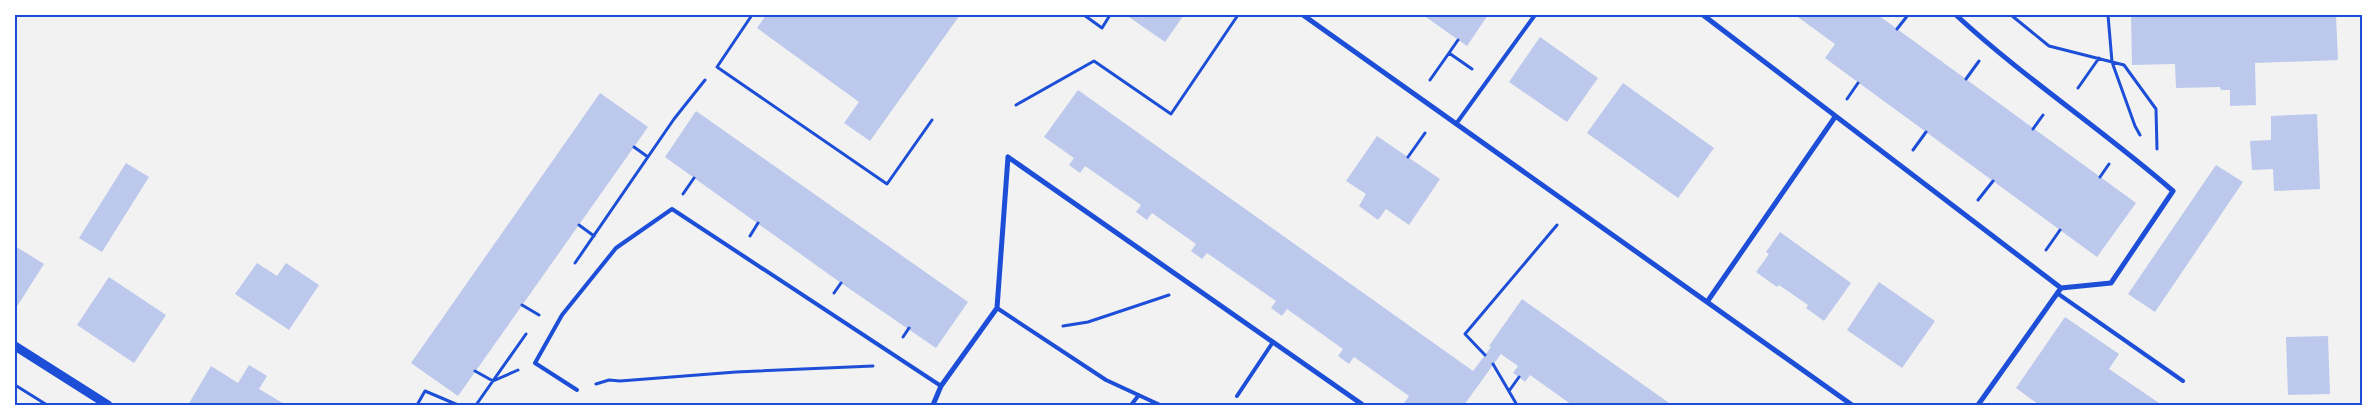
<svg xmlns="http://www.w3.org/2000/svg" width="2377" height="420" viewBox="0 0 2377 420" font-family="Roboto,sans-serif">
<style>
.building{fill:#bdc9ec}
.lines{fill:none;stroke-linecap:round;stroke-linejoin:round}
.path{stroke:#1d4ed8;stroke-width:3}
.service{stroke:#1d4ed8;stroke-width:4}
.minor{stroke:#1d4ed8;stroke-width:5}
.tertiary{stroke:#1d4ed8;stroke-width:9}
.neatline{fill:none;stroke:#1d4ed8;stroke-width:2}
</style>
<rect width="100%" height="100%" fill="#f2f2f2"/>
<!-- building -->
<path class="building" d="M766 15H960L870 141 844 123 859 102 757 28Z
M1126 15H1184L1165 42Z
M1423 15H1488L1467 46Z
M1795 15H1878L2136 203 2097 257 1825 58 1835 44Z
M2131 15H2336L2338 60 2255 63 2256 105 2230 106V90H2221L2220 87 2176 88 2175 64 2132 65Z
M1540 37 1598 78 1567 122 1509 82Z
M1623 83 1714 148 1678 198 1587 133Z
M1078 90 1473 371 1491 347 1489 346 1522 299 1672 405H1572L1530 375 1525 382 1519 377 1513 373 1518 366 1501 354 1464 405H1407L1404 403 1409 396 1354 357 1349 364 1338 356 1343 349 1287 309 1282 316 1271 308 1276 301 1207 253 1202 259 1191 251 1196 244 1152 213 1147 220 1136 212 1141 205 1085 166 1080 173 1069 165 1074 158 1044 137Z
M600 93 648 127 458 396 411 363Z
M696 111 968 302 936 348 841 283 665 157Z
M2317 114 2320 189 2274 191 2273 169 2252 170 2250 141 2271 140V116Z
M1377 136 1440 179 1409 225 1386 209 1378 220 1359 206 1366 194 1346 181Z
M126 163 149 177 102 252 79 238Z
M2216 165 2243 182 2155 312 2128 294Z
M1780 232 1851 283 1824 321 1806 308 1808 305 1779 285 1777 287 1756 272 1769 254 1766 252Z
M15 246 44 264 16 308 15 307Z
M257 263 277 276 286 263 319 285 289 330 235 294Z
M109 277 166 315 134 363 77 325Z
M1879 282 1935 321 1902 368 1847 330Z
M2065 317 2119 354 2109 369 2162 405H2039L2016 388Z
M2328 336 2330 394 2288 395 2286 337Z
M249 365 267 376 259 389 286 405H188L211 366 238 383Z"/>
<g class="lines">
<!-- path -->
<path class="path" d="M752 15 717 67 887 184 932 120
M1084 15 1102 28 1110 15
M2011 15 2049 46 2124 65 2156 109 2157 149
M2108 15 2112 62 2135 126 2140 135
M1897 29 1908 15
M1449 53 1458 40
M1966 79 1979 61
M1430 80 1449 53 1472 69
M2078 88 2099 58
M1847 99 1858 83
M1016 105 1094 61 1171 114 1238 15
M2033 129 2043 115
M634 147 648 157
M1913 150 1926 132
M1408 157 1425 133
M2100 177 2109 164
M683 194 694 178
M1978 200 1993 181
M579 225 594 236
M750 236 758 223
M2046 250 2060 230
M575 263 674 119 705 80
M834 293 841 283
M522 305 539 315
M1063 326 1088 322 1169 295
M903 337 909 328
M1485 355 1465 334 1557 225
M1493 364 1517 405
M475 371 493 381 518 370
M596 384 609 380 620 381 736 372 873 366
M15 385 47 405
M1509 391 1519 377
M417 405 425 391 458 405
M476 405 526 334"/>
<!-- service -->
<path class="service" d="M1456 124 1535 15
M2057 293 2183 381
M997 308 1106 380 1160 405
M577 390 535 363 562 315 616 248 672 209 941 386
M1237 396 1273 342
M1131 405 1139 395"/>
<!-- minor -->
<path class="minor" d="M1303 15 1852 405
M1703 15 2061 288
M1956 15C2024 78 2103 130 2173 191L2111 283 2061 288 1978 405
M1008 157 1363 405
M1707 302 1835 117
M933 405 941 386 997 308 1008 157"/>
<!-- tertiary -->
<path class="tertiary" d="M15 346 108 405"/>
</g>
<!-- border -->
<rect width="2377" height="420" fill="none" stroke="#ffffff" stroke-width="32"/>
<rect x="16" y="16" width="2345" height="388" class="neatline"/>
</svg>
